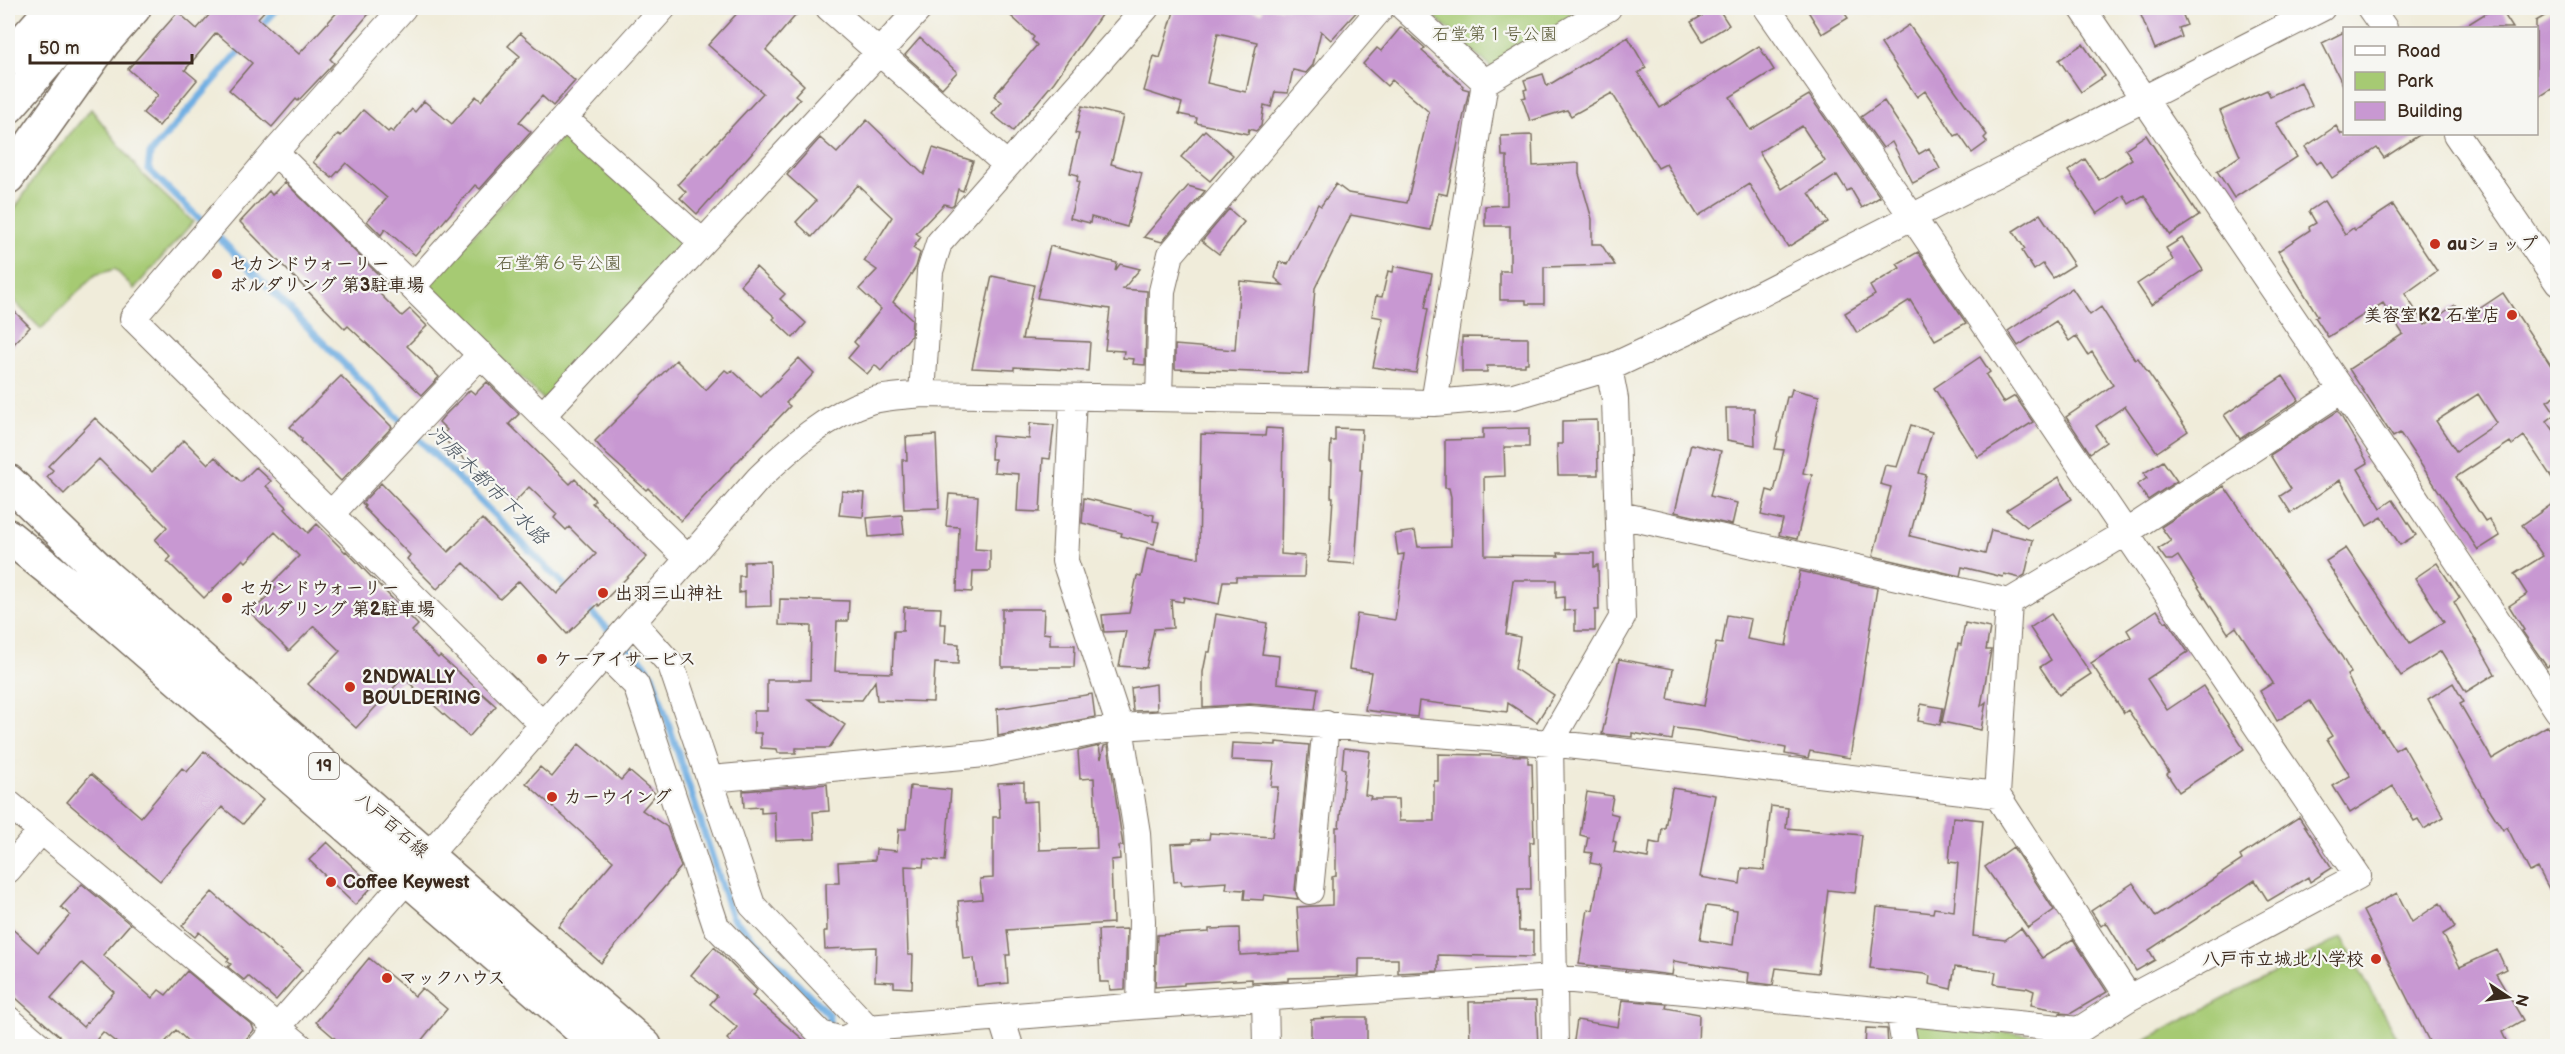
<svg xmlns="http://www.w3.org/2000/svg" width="2565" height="1054" viewBox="0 0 2565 1054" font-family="'Balsamiq Sans','Klee One',sans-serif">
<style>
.green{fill:#a6ca73;stroke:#707a48;stroke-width:1.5}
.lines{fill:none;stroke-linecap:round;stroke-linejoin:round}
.stream{stroke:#70aee2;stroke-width:7}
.building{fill:#c898d2;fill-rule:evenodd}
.minor-casing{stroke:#7a6e60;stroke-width:28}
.major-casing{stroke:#7a6e60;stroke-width:36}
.highway-casing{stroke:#7a6e60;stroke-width:36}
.minor{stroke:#fff;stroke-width:26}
.major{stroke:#fff;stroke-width:33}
.highway{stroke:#fff;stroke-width:33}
.poi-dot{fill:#c8321e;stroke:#f6f6f2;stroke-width:2}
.labels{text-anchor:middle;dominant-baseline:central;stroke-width:4.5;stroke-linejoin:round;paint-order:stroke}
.shield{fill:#f6f6f2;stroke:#73675e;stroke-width:1.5}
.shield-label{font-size:16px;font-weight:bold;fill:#3b2a1e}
.park-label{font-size:18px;fill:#5b5a38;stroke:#f6f6f2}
.poi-label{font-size:18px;font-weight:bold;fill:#3b2a1e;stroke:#f6f6f2;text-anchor:start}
.street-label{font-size:18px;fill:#3b2a1e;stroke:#f6f6f2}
.water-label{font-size:20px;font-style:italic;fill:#4e5863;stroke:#f6f6f2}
</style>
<rect width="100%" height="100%" fill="#f6f6f2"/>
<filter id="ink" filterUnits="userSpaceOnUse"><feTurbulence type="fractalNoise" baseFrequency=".0167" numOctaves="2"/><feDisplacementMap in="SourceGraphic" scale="12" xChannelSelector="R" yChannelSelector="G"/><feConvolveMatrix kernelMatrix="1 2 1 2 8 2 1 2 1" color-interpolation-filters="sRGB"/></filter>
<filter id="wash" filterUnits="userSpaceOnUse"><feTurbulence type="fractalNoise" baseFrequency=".008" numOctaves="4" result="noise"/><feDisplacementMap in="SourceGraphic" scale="24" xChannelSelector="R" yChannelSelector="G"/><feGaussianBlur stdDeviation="1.35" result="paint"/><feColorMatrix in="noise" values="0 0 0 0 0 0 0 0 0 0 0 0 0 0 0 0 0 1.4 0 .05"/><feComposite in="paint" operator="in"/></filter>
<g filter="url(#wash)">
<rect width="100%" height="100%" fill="#f0ecda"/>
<!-- green -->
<path class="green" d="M1425 8H1593L1492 68Z
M91 109 142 174 193 222 134 289 115 269 95 275 41 329 8 295V219L42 167Z
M567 132 689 242 544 400 426 287Z
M2342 937 2401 1046H2134Z
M1908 1020 2072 1040 2077 1046H1913Z"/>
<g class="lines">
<!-- stream -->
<path class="stream" d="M258 30 278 8
M245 45 150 154 148 169 221 240 570 591
M584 606 644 663 653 677 732 917 829 1015V1030"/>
</g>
<g id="blocks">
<!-- building -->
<path class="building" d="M215 8H267L258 18 299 54 341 8H374L330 59 334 63 298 101 296 99 272 127 229 90 252 63 216 33 185 70 197 80 159 126 143 113 158 95 128 69 178 12 197 29Z
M742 8H802L766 50 804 85 795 95 800 99 697 214 680 198 686 192 678 184 763 93 708 45Z
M1002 8H1106L1054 82 1013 131 992 114 1002 102 994 96 1037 45 1032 40 1034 37Z
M1175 8H1236L1262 13 1263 8H1360L1331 40 1321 31 1313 65 1306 73 1293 70 1288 93 1275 92 1271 107 1264 105 1261 126 1256 131 1249 129 1248 134 1196 123 1197 118 1179 114 1182 103 1144 91 1154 56 1160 58ZM1218 33 1257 42 1246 92 1207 83Z
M1697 8H1718L1729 25 1703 41 1691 22 1702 16Z
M1806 8H1841L1848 18 1822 34Z
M2152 8H2180L2187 25 2179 28 2182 37 2155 49 2140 13Z
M2494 8H2500L2513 28H2462Z
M2558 8V85L2536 99V21Z
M1909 25 1987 135 1984 138 1987 142 1972 153 1959 134 1955 136 1925 91 1917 97 1881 44Z
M1401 27 1425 48 1422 51 1463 86 1462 88 1469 90 1447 195 1438 193 1431 230 1351 215 1315 288 1308 374 1175 369V345L1235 350 1240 281 1283 285 1275 278 1279 262 1288 264 1318 204 1321 206 1336 184 1348 193 1407 203 1429 112 1392 80 1387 86 1363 64 1377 48 1381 51Z
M2344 32V87L2322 43Z
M520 33 575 81 553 106 542 96 519 122 531 132 480 189 475 185 415 255 385 229 381 235 367 221 387 198 346 163 332 178 313 162 338 134 341 136 363 110 388 132 390 130 393 132 412 109 415 112 424 101 452 124 476 96 481 101 520 56 508 46Z
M1628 37 1646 68 1638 73 1660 108 1759 46 1774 70 1730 97 1750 130 1809 95 1880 197 1862 208 1851 189 1847 191 1837 175 1809 193 1828 222 1788 247 1749 184 1698 216 1666 164 1658 168 1612 93 1571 116 1567 110 1530 121 1522 98 1526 97 1524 90 1527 89 1524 80 1543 74 1547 86ZM1802 126 1825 161 1782 189 1759 152Z
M920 38 957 72 942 88 905 55Z
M2083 44 2105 76 2081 92 2059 60Z
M2301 82 2312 106 2276 123 2297 157 2234 198 2217 171 2240 156 2220 111 2267 90 2270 96Z
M1884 101 1919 154 1929 148 1940 169 1913 183 1892 142 1883 148 1861 117Z
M1082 106 1123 116 1111 164 1142 173 1127 227 1091 217 1090 223 1070 218 1079 182 1077 181 1078 175 1070 173 1079 134 1075 133Z
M867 120 924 175 933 148 973 161 963 191 958 189 954 204 951 206 944 204 916 233 921 237 913 248 920 253 916 267 893 302 912 319 911 336 881 371 875 365 867 374 848 358 858 346 854 342 881 309 859 289 877 270 864 261 892 217 858 185 812 237 796 222 816 201 787 175 820 138 837 153Z
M2336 126 2341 134H2421L2384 158 2377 148 2332 178 2321 161 2317 164 2305 147Z
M1205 130 1233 155 1210 181 1181 157Z
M1532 135 1533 166 1579 163V174L1592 219V244H1601L1615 265 1544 267V304H1526V300H1500V271H1510V226H1485V206L1507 205V156H1502L1501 136Z
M2146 135 2199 216 2170 235 2144 195 2129 204 2124 195 2097 214 2068 171 2085 159 2099 180 2132 159 2125 149Z
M285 182 387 283 378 292 402 316 410 309 427 326 407 346 439 377 422 395 348 326 345 329 240 222 269 191 272 195Z
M1188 186 1205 191 1162 242 1144 237Z
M2324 201 2345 234 2353 228 2355 230 2393 205 2437 271 2405 294 2425 325 2455 305 2464 319 2503 293 2558 376V394L2547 401 2556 414 2547 421 2558 436V487L2524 436 2512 445 2510 442 2456 477 2485 521 2489 519 2500 536 2478 550 2400 433 2393 437 2349 369 2403 334 2383 303 2328 337 2315 317 2318 316 2278 251 2310 230 2309 227 2316 223 2309 211ZM2478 394 2497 423 2456 451 2436 421Z
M1229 209 1244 222 1219 254 1202 241Z
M2040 214 2074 265 2053 278 2043 264 2034 270 2022 251 2025 249 2013 231Z
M2182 238 2203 270 2151 305 2137 284 2173 260 2166 248Z
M1050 246 1117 263 1115 271 1120 264 1140 269 1123 289 1147 291 1145 365 1133 364 1134 359 1123 358 1124 351 1105 350 1110 309 1037 298Z
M1918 252 1966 323 1935 340 1910 300 1857 333 1845 313 1875 295 1870 286 1900 268 1897 264Z
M1394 266 1432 274 1425 308 1428 309 1416 373 1373 367 1383 318 1372 316 1376 296 1382 297 1388 271 1393 272Z
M756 267 785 294 780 299 806 323 793 338 773 319 775 317 740 285Z
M992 276 1034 285 1022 339 1090 342 1088 371 1014 367V370L972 368Z
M2072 288 2090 315 2101 307 2135 360 2138 358 2188 431 2157 452 2125 406 2096 426 2106 442 2090 453 2066 417 2113 385 2092 352 2088 355 2076 336 2069 341 2056 321 2018 346 2008 331Z
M8 305 30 327 8 350Z
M1462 337 1528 338V363H1525V366H1487V372H1462Z
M1980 357 1990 372 1986 375 2003 403 2015 396 2033 422 1978 457 1934 388Z
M799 358 814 373 786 403 790 406 681 521 648 488 646 490 606 454 595 441 676 360 706 390 725 370 729 373 732 370 761 397Z
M341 376 392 427 341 481 301 441 302 439 290 427Z
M2283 376 2299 400 2240 439 2224 415Z
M487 382 519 414 509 424 570 484 575 479 595 500 592 503 647 557 599 606 598 604 567 634 519 581 500 599 464 563 437 589 407 559 410 555 364 508 365 506 362 503 381 483 448 552 482 519 557 594 596 554 569 527 566 530 554 518 557 514 529 487 514 503 473 462 470 465 441 436 447 430 439 422 443 417 470 390 475 394Z
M1792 389 1819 396 1803 473 1812 475 1797 539 1779 535 1783 520 1761 515 1767 490 1774 492 1784 450 1775 449 1787 397H1790Z
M1726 408H1754L1755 445 1727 440Z
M2338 411 2368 463 2358 469 2381 508 2393 500 2416 535 2400 545 2382 517 2367 526 2340 480 2291 513 2280 496 2291 489 2270 455Z
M95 418 152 472 184 440 208 464 215 457 241 482 256 467 271 481 266 486 287 507 285 509 308 533 317 524 345 552 346 551 418 625 412 631 438 658 440 656 496 706 469 737 406 680 404 682 401 680 356 728 308 684 340 651 314 626 289 651 251 613 276 588 271 584 299 556 275 532 246 562 243 559 204 598 167 561 171 557 155 540 167 527 99 459 64 494 47 477 53 470 48 466Z
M1597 420 1598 475H1558L1557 444H1562V421Z
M1030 423 1054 425 1050 459 1043 458 1040 512 1017 511 1019 474 994 472 995 459H991L992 436 1029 439Z
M1911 425 1932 432 1919 473 1926 475 1910 536 1985 554 1991 530 2033 540 2025 575 2020 578 2004 574 2003 577 1962 567 1960 576 1873 556 1891 487 1880 484 1885 465 1897 467Z
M1266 428 1283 429 1281 554 1305 556 1304 577H1236V581H1223L1219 604 1184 597 1183 602 1171 600 1173 628 1154 629 1146 668 1119 666 1126 631 1104 632 1102 615 1129 613 1137 576 1141 577 1147 548 1199 558 1201 434 1265 436Z
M1335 428 1362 429 1360 470H1362L1355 564 1329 562 1333 497H1331L1332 461H1330L1331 441H1335Z
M1529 428V447H1504L1505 476 1484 477 1485 555 1559 556 1558 553H1594V567L1598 565 1599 610H1595V631H1575V610L1564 611V597L1556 598V580H1513L1506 634 1520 637 1515 669 1554 695 1537 722 1508 703 1507 712 1419 701 1417 717 1365 710 1371 672 1349 669 1357 614 1395 620 1404 554 1398 555 1395 534 1415 531 1418 547 1451 546V497L1449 488H1445V440L1483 439V429Z
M936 435 939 508 904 509 902 460H907L906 437Z
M1691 444 1721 451 1710 496 1737 503 1732 525 1675 512Z
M2163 461 2177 481 2148 500 2137 485 2147 478 2144 473Z
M2059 477 2072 499 2027 527 2006 510Z
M2224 486 2342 657 2351 673 2347 675 2352 685 2381 731 2382 730 2395 750 2403 745 2444 817 2424 829 2418 819 2414 821 2393 786 2350 813 2333 786 2350 776 2327 739 2332 736 2310 701 2277 721 2260 691 2273 683 2236 627 2228 633 2178 556 2172 560H2166L2158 549 2171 541 2161 527Z
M842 491 865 493 863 517 839 515Z
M949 494 978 496 975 549 990 550V571H973L972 592 957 591 959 527 946 526Z
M1084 498 1154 515 1153 521 1159 522 1154 544 1121 536 1122 533 1082 523Z
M2558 500V659L2547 667 2522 631 2524 630 2509 606 2527 594 2514 574 2543 556 2522 525Z
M902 515 904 534 869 537 867 518Z
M2346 548 2410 643 2444 622 2415 578 2437 563 2460 598 2454 602 2495 674 2466 692 2441 651 2401 676 2326 561Z
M770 561 771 606 745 607V592L739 593V576H744V562Z
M1800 571 1877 588 1850 758 1810 751 1808 758 1785 754 1786 748 1698 731 1674 728 1672 740 1632 733V737L1602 734 1619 659 1673 669 1668 699 1704 706 1716 643 1722 644 1727 615 1751 619 1747 639 1786 646Z
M780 599 849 601 848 621H837L835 671 892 673 894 631H903L904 607 941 608 940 624H946L945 643 959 644 958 664 935 663 933 702 877 700 875 681 862 700 808 699 845 725 829 748H796V753H778L777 749 761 748V733H754V711H767V680H810L811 626 779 625Z
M1002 609H1044L1043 633 1050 634V645H1075L1074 667H1002Z
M2157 610 2165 622 2167 621 2188 652 2147 679 2167 710 2203 686 2244 749 2179 792 2167 774 2169 772 2128 710 2124 713 2091 663 2131 637 2127 630Z
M1216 614 1267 623 1262 654 1279 656 1277 683 1318 688 1315 709 1250 704 1203 707V672L1207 652H1210Z
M2051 614 2091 674 2059 695 2040 667 2051 660 2030 628Z
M1965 623 1990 628 1986 650H1991L1981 706 1986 702 1981 730 1942 722 1958 644 1961 645Z
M2453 683 2464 702 2460 704 2492 759 2547 726 2558 743V906L2538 868 2530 872 2507 827 2503 830 2487 805 2428 699Z
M1156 684 1157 710 1133 711 1131 688Z
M1092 694 1095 717 998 736 997 709Z
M1921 704 1943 708 1940 725 1918 721Z
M1276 742 1309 745 1295 890 1298 899 1264 895 1263 900 1244 899 1245 890 1226 889 1227 882 1182 885 1181 881 1174 882 1171 844 1192 843V840L1209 839 1210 833 1272 837 1278 787H1271L1274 762 1231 760 1232 743 1276 745Z
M579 744 621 780 629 771 656 794 642 810 667 827 681 867 601 963 558 926 613 861 526 783 540 767 552 777Z
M1108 745 1123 846H1119L1120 859 1111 860 1113 923 1007 930 1010 955H1006L1008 983 977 986 974 958 963 959 958 901 982 899 980 879 993 878V817H1000L998 783 1024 782V802L1037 801 1039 850 1097 848 1094 778 1080 779 1078 751 1099 746 1101 759 1104 746Z
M1344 748 1370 751 1365 795 1371 796 1370 799H1398L1399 821H1434V781H1438V754L1528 756V763H1532L1534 842H1530L1531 889H1518L1519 931H1533V957L1438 955V971L1398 973V959H1359V976L1288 978V981L1252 983V979L1184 983V985L1155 987 1157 935 1209 932V929L1239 928 1240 955 1300 952 1297 907 1332 905V877L1336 876V827H1339L1345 769 1342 768Z
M204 751 263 800 243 824 222 807 160 881 67 802 91 774 141 817 182 768 187 772Z
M827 784 829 811 813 812 815 839 776 841 775 812 761 813V807L744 808 743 791Z
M910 786 951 790 945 861 924 859 923 867 905 866 908 955H913L912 988 894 987V982L875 981 876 947 825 949 824 931H827L826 883H839L838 862 875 860 876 849 897 851 899 829H906Z
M1672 788 1715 795 1700 877 1740 884 1742 868 1764 870 1771 806 1788 808 1786 828 1862 835 1855 893 1828 890 1818 973 1776 968 1773 985 1748 982 1749 973 1674 961 1672 975 1579 964 1588 909 1593 910 1601 865 1590 863 1592 853 1585 852 1588 837 1580 835 1587 792 1613 796 1610 813 1618 815 1613 841 1616 842 1614 852 1648 858 1650 842 1660 844 1662 828H1665ZM1706 906 1737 910 1733 945 1700 940Z
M1953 817 1983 820 1973 936 2005 940 2021 928 2042 958 2073 939 2107 992 2070 1014 2060 1013 2061 1011 2031 1005 2034 991 2027 988 1994 984 1996 972 1955 967 1951 989 1929 984 1930 976 1925 974 1870 968 1877 907 1933 913 1934 908 1954 911 1958 863 1949 862Z
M2299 817 2332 868 2310 882 2308 877 2268 901 2255 880 2149 950 2155 960 2136 971 2106 922 2101 926 2091 911 2133 883 2156 917 2242 860 2240 856Z
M327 842 373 886 355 905 309 860Z
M2013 847 2054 910 2028 928 1985 867Z
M82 884 130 924 103 955 152 998 159 990 166 995 187 971 252 1025 254 1030 240 1046 236 1043 233 1047H194L176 1030 161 1047H122L103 1032 97 1039 105 1047H66L68 1044 8 991V925L38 952 70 915 61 907ZM82 963 114 992 83 1027 51 998Z
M212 892 302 970 276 1000 248 976 244 980 228 967 231 964 227 961 229 959 199 932 195 937 182 926Z
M2397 893 2412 922 2440 903 2455 927 2443 934 2460 967 2497 950 2506 969 2496 974 2523 1020 2502 1032 2509 1047H2432L2363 911Z
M1127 929 1125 989 1110 990 1109 982H1100L1098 930Z
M714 947 757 990 752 996 812 1047H736L727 1039 737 1027 710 1004 717 996 691 975Z
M369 958 415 996 422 988 447 1009 416 1047H345L316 1022Z
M1622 1000 1667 1004 1666 1008 1699 1014 1698 1047H1573L1577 1020 1618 1027Z
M1536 1001 1538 1047H1470L1469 1002Z
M1343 1017H1367V1047H1311V1019Z
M1866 1028 1887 1029 1888 1047H1865Z"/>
</g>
</g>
<g filter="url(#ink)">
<use href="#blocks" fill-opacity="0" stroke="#7a6e60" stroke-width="1.5"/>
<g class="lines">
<!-- minor casing -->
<g class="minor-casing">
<path id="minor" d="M403 8 275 152 133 318 543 725
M829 8 1007 165
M1404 8 1485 82 1608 8
M2082 8 2406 484 2558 711
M2370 8 2384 28
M564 118 702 242
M2456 134 2558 283
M275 152 687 558
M413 286 663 8
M922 394 930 271 939 243 1146 8
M1073 397 1065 561 1120 727 1137 833 1142 921 1140 1006
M1159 398 1162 291 1171 254 1381 8
M1434 403 1485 82
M543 415 920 8
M331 514 481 354
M1620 515 2009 602 2125 533 2342 390
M2009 602 1997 795 2129 998
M633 622 671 665 752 905 868 1028 1140 1006 1553 978 2079 1030 2129 998 2358 876 1911 215 1767 8
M605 654 636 685 716 926 821 1034 842 1040 868 1028
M711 779 985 754 1120 727 1249 719 1550 743 1997 795
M8 803 300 1046
M8 870 41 831
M1310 891 1326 724
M1265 997 1266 1046
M1899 1012 1905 1046
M1001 1017 1010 1046
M8 1019 40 1046
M261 1046 759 478C791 447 827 415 870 401 886 396 906 396 922 394L1434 403 1514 396 1609 368 1688 331 2322 8
M1555 1046 1550 743 1622 618 1615 399 1609 368"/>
</g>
<!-- major casing -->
<g class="major-casing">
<path id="major" d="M8 481 107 577 645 1046
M8 536 86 599 600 1046"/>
</g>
<!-- highway casing -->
<g class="highway-casing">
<path id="highway" d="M8 59 53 8
M8 107 95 8
M8 177 104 42 134 8"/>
</g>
<!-- minor -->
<use href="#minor" class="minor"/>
<!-- major -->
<use href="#major" class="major"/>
<!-- highway -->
<use href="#highway" class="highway"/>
</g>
</g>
<!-- markers -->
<g class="poi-dot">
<circle cx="2435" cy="244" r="6"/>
<circle cx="217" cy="274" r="6"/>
<circle cx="2512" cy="315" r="6"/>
<circle cx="603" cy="593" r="6"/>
<circle cx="227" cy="598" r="6"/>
<circle cx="542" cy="659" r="6"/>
<circle cx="350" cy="687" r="6"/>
<circle cx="552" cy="797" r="6"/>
<circle cx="331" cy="882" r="6"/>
<circle cx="2376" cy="959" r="6"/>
<circle cx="387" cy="978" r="6"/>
</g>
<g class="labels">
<!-- shield labels -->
<rect class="shield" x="309" y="753" width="30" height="26" rx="4.5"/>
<g class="shield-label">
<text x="324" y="766">19</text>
</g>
<!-- park labels -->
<g class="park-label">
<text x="1495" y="34">石堂第１号公園</text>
<text x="559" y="263">石堂第６号公園</text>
</g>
<!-- poi labels -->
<g class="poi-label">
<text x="2447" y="244">auショップ</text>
<text x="229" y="264">セカンドウォーリー<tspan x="229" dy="21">ボルダリング 第3駐車場</tspan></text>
<text x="2500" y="315" text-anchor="end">美容室K2 石堂店</text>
<text x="239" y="588">セカンドウォーリー<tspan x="239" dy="21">ボルダリング 第2駐車場</tspan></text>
<text x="615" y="593">出羽三山神社</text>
<text x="554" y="659">ケーアイサービス</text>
<text x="362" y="677">2NDWALLY<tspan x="362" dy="21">BOULDERING</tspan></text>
<text x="564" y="797">カーウイング</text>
<text x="343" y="882">Coffee Keywest</text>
<text x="2364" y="959" text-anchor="end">八戸市立城北小学校</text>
<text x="399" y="978">マックハウス</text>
</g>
<!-- street labels -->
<g class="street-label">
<text transform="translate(392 825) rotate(41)">八戸百石線</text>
</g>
<!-- water labels -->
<g class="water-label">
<text transform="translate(488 485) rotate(45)">河原木都市下水路</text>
</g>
</g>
<!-- margin -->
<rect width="2565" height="1054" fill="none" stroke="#f6f6f2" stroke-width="30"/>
<!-- legend -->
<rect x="2343" y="27" width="195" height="108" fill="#f6f6f2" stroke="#aba49d" stroke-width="1.5"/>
<rect x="2355" y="46" width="30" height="9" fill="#ffffff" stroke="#aba49d" stroke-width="1.5"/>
<text x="2397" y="57" font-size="18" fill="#3b2a1e">Road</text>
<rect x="2355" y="72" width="30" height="18" fill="#a6ca73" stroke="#aba49d" stroke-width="1.5"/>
<text x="2397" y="87" font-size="18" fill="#3b2a1e">Park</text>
<rect x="2355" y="102" width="30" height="18" fill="#c898d2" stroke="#aba49d" stroke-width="1.5"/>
<text x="2397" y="117" font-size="18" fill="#3b2a1e">Building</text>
<!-- north arrow -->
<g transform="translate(2508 997) rotate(103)" stroke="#f6f6f2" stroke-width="4.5" paint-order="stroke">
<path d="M0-4.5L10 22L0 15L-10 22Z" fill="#3b2a1e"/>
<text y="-9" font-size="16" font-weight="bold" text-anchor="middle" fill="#3b2a1e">N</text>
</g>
<!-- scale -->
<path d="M30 54v9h162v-9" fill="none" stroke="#3b2a1e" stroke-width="3"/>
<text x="39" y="54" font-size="18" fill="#3b2a1e" stroke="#f6f6f2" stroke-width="4.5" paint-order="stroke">50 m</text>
</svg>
